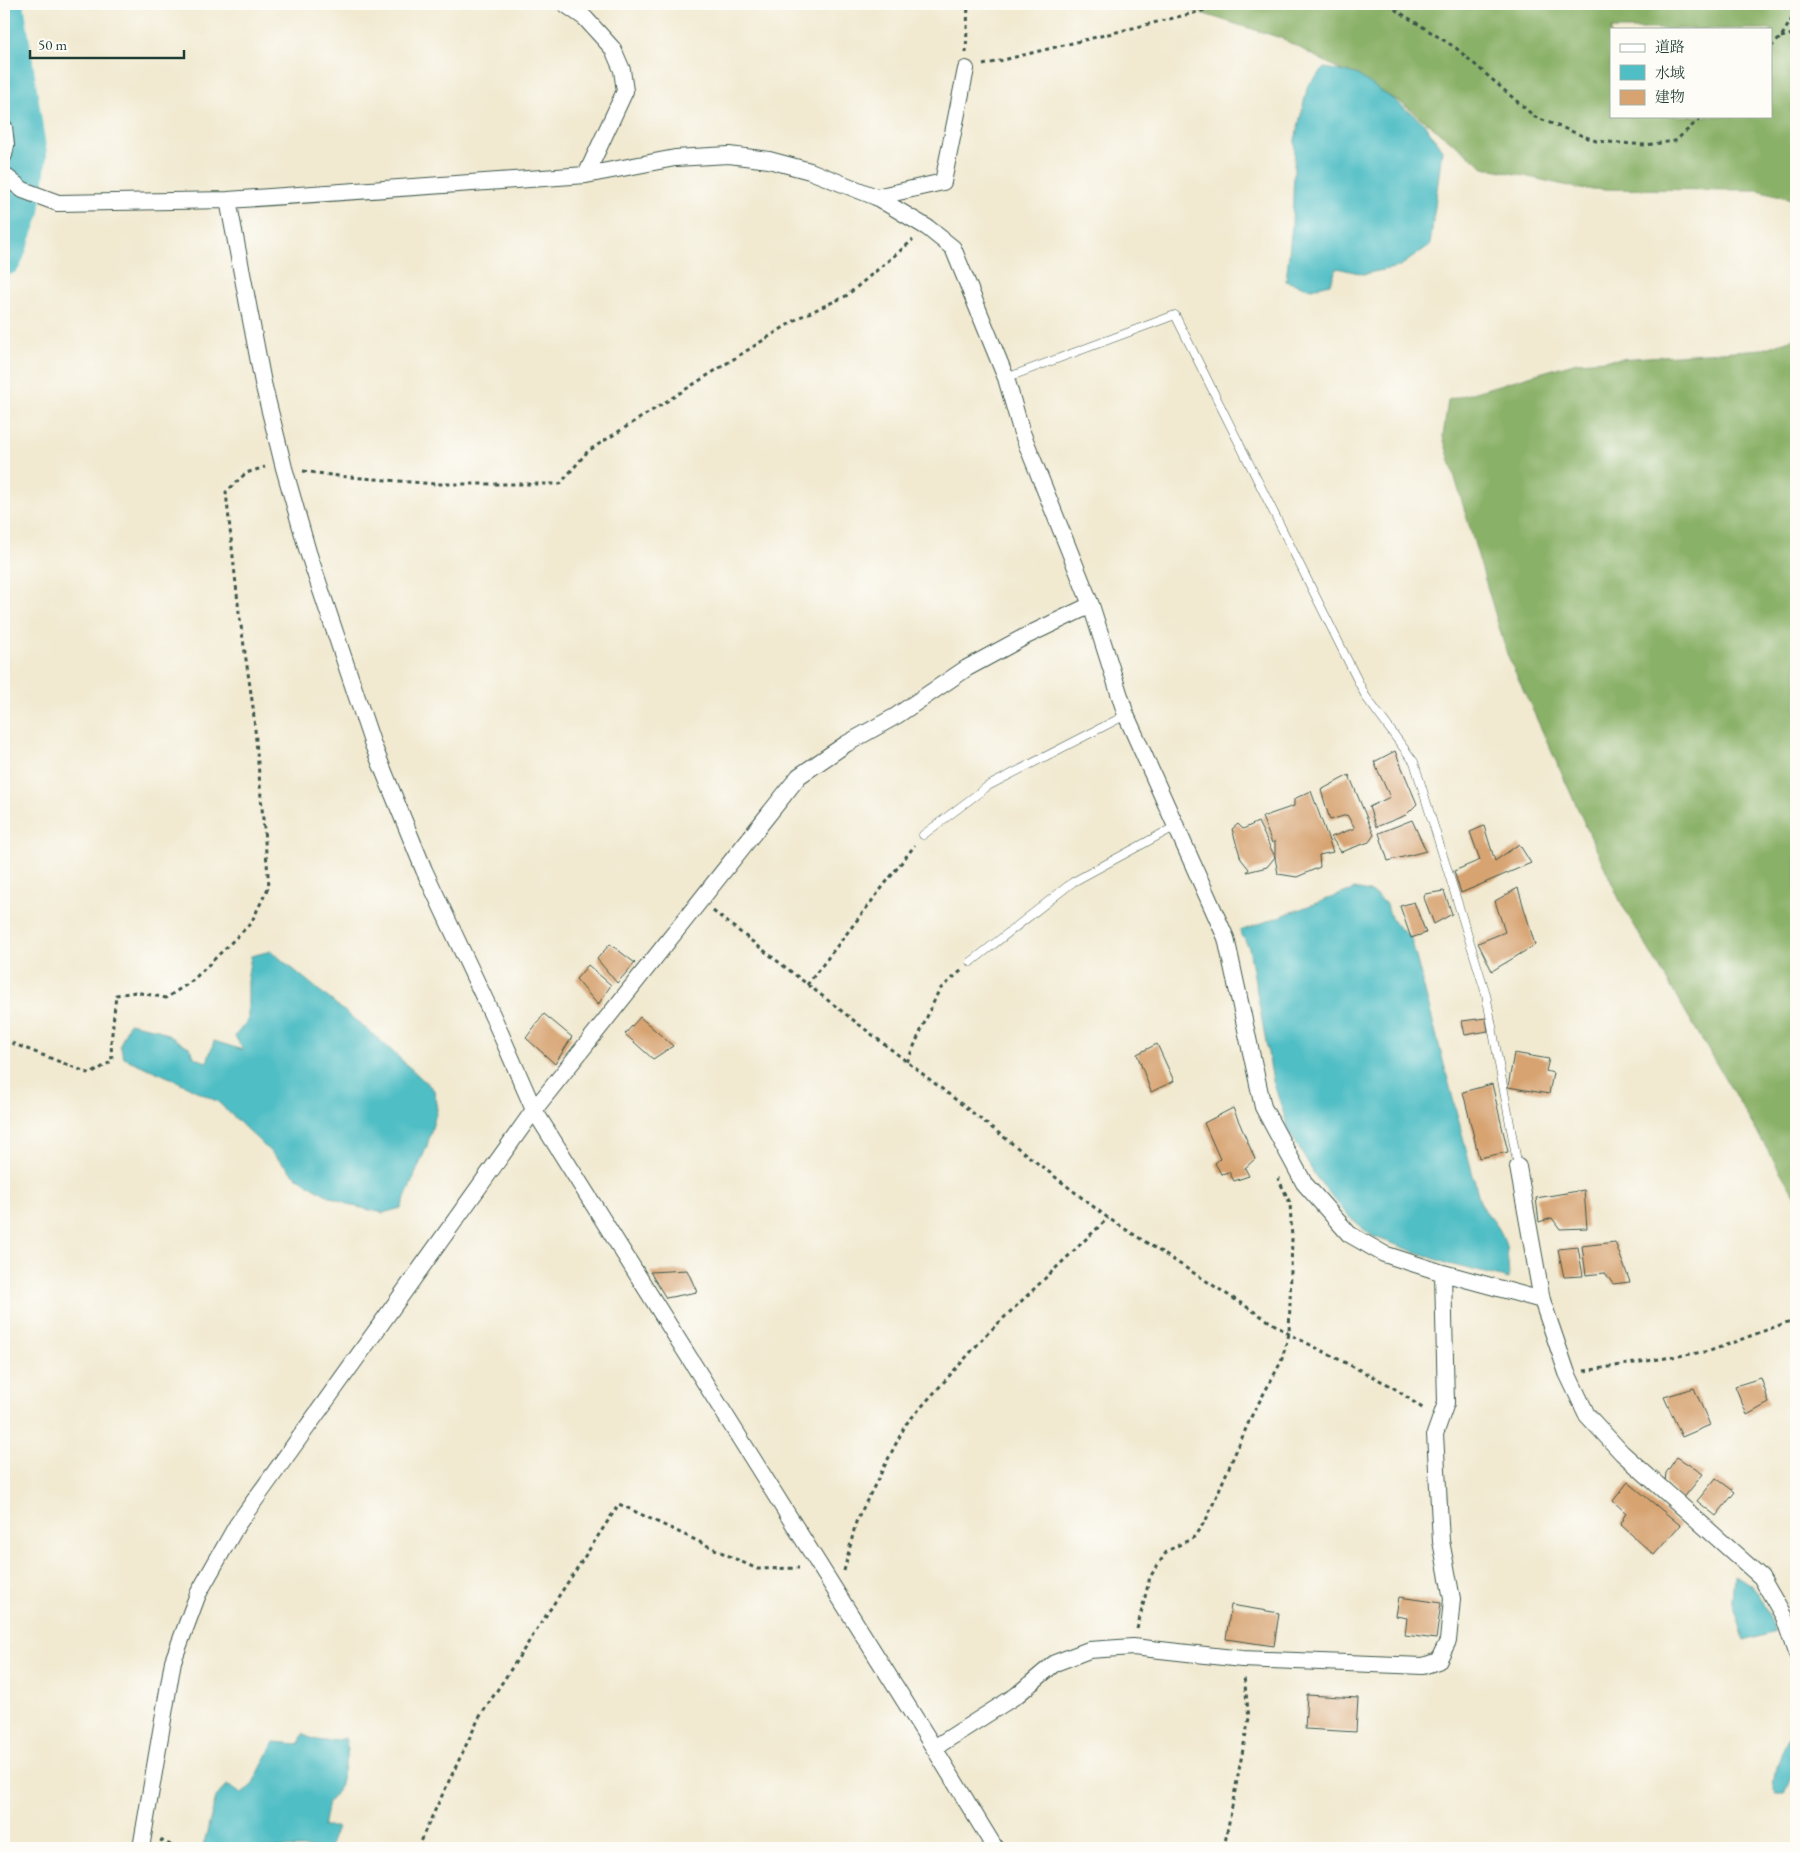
<svg xmlns="http://www.w3.org/2000/svg" width="1800" height="1852" viewBox="0 0 1800 1852" font-family="'EB Garamond','Noto Serif JP',serif">
<style>
.forest{fill:#8ab167;stroke:#54774e;fill-rule:evenodd}
.water{fill:#4fbec5;stroke:#377e7c}
.lines{fill:none;stroke-linecap:round;stroke-linejoin:round}
.river{stroke:#4fbec5;stroke-width:38}
.building{fill:#d7a371}
.service-casing{stroke:#3e574b;stroke-width:9}
.minor-casing{stroke:#3e574b;stroke-width:18}
.path{stroke:#3e574b;stroke-width:3;stroke-dasharray:4 4;stroke-linecap:butt}
.service{stroke:#fff;stroke-width:8}
.minor{stroke:#fff;stroke-width:16}
</style>
<rect width="100%" height="100%" fill="#fdfcf7"/>
<filter id="ink" filterUnits="userSpaceOnUse"><feTurbulence type="fractalNoise" baseFrequency=".02" numOctaves="2"/><feDisplacementMap in="SourceGraphic" scale="10" xChannelSelector="R" yChannelSelector="G"/><feConvolveMatrix kernelMatrix="1 2 1 2 8 2 1 2 1" color-interpolation-filters="sRGB"/></filter>
<filter id="wash" filterUnits="userSpaceOnUse"><feTurbulence type="fractalNoise" baseFrequency=".0096" numOctaves="4" result="noise"/><feDisplacementMap in="SourceGraphic" scale="20" xChannelSelector="R" yChannelSelector="G"/><feGaussianBlur stdDeviation="1.12" result="paint"/><feColorMatrix in="noise" values="0 0 0 0 0 0 0 0 0 0 0 0 0 0 0 0 0 1.4 0 .05"/><feComposite in="paint" operator="in"/></filter>
<g filter="url(#wash)">
<rect width="100%" height="100%" fill="#f1e9d0"/>
<!-- forest -->
<path class="forest" d="M1172 4H1796V200L1758 190 1582 189 1484 167 1400 102 1281 38ZM1611 29H1771V116H1611Z
M1796 338V1198L1621 903 1507 654 1443 437 1448 400 1577 362 1763 349Z"/>
<!-- water -->
<path class="water" d="M1325 68 1356 74 1390 97 1424 123 1442 150 1430 245 1399 267 1363 274 1337 268 1330 284 1311 289 1286 281 1292 226 1295 140 1308 85Z
M1355 889 1373 893 1385 903 1394 923 1411 938 1481 1206C1506 1234 1507 1241 1509 1279L1449 1264 1372 1236 1348 1216 1316 1177 1290 1133 1273 1081 1249 948 1240 931Z
M271 951 382 1042 434 1090 437 1110 427 1146 401 1208 383 1213 353 1206 327 1195 298 1178 218 1102 173 1079 124 1058 120 1045 129 1023 157 1029 189 1047 195 1058 207 1062 214 1041 243 1050 235 1036 248 1020V974L251 956Z
M1734 1575C1762 1588 1764 1604 1775 1631L1744 1640 1732 1600Z
M1796 1720V1765L1784 1794H1776C1769 1774 1788 1739 1796 1720Z
M303 1734C315 1742 331 1743 345 1738L348 1750 338 1791 328 1802 323 1827H337L329 1848H205L203 1847 216 1797 227 1785 242 1794 252 1785 274 1742 299 1744Z"/>
<g class="lines">
<!-- river -->
<path class="river" d="M4 257 21 211 28 155 5 4"/>
</g>
<g id="blocks">
<!-- building -->
<path class="building" d="M1395 751 1417 804 1406 815 1376 827 1369 807 1390 797 1374 762Z
M1349 775 1374 835 1369 842 1341 852 1331 837 1355 828 1347 815 1330 820 1321 790Z
M1311 791 1333 852 1319 855 1320 867 1297 877 1278 874 1275 857 1267 867 1247 872 1249 869 1241 859 1232 829 1238 824 1243 829 1258 822 1275 857V841L1272 843 1262 817 1294 806V799Z
M1412 820 1426 851 1388 861 1379 833Z
M1484 826 1495 861 1519 844 1531 863 1461 893 1454 871 1480 860 1470 832Z
M1518 888 1535 945 1492 971 1478 943 1505 932 1495 901Z
M1444 891 1452 914 1434 924 1424 898 1425 894Z
M1414 902 1426 933 1411 938 1400 906Z
M610 944 635 963 617 983 597 959Z
M588 965 611 985 598 1005 576 979Z
M544 1014 572 1037 555 1064 526 1038Z
M640 1017 673 1046 653 1059 625 1034Z
M1486 1018 1488 1031 1465 1035 1462 1021Z
M1157 1044 1174 1081 1151 1092 1137 1054Z
M1514 1053 1549 1059 1546 1071 1553 1073 1549 1094 1508 1087Z
M1492 1084 1508 1152 1479 1158 1463 1092Z
M1233 1108 1255 1159 1245 1168 1249 1176 1234 1181 1229 1172 1221 1174 1215 1163 1220 1159 1204 1123Z
M1584 1190 1587 1228 1560 1229 1552 1218 1539 1222 1536 1198Z
M1615 1242 1630 1282 1613 1284 1605 1273 1586 1275 1582 1246Z
M1578 1247 1583 1276 1564 1277 1558 1249Z
M687 1270 697 1292 666 1298 650 1272Z
M1761 1378 1769 1403 1747 1415 1735 1386Z
M1694 1388 1710 1425 1682 1437 1664 1397Z
M1677 1457 1703 1474 1682 1500 1665 1482 1666 1473Z
M1716 1478 1735 1492 1716 1516 1697 1501Z
M1628 1482 1680 1525 1654 1555 1620 1524 1626 1513 1613 1501Z
M1399 1597 1441 1603 1436 1639 1405 1635 1407 1618 1396 1616Z
M1231 1605 1279 1613 1274 1646 1226 1639Z
M1307 1695 1358 1698 1356 1732 1305 1729Z"/>
</g>
</g>
<g filter="url(#ink)">
<use href="#blocks" fill-opacity="0" stroke="#3e574b" stroke-width="1"/>
<g class="lines">
<!-- service casing -->
<g class="service-casing">
<path id="service" d="M1006 378 1175 315 1366 697 1414 762 1486 994 1518 1167
M923 835 988 786 1126 715
M971 962 1073 882 1176 826"/>
</g>
<!-- minor casing -->
<g class="minor-casing">
<path id="minor" d="M565 4 585 18 613 49 622 70 625 91 586 175
M4 127 6 145 4 155
M4 175 23 190 58 203 228 200 586 175 675 158 729 155 769 160 810 171 876 197 928 228 953 248 1006 378 1021 430 1091 605 1126 715 1226 938 1263 1107 1304 1183 1349 1234 1384 1254 1443 1273 1542 1300 1567 1373 1587 1415 1622 1453 1761 1577 1784 1617 1796 1653
M876 197 943 182 966 69
M228 200 263 383 284 468 308 552 373 745 424 870 495 1021 534 1110 934 1748 995 1848
M1518 1167 1542 1300
M934 1748 1017 1695 1055 1663 1089 1650 1133 1647 1242 1659 1423 1666 1438 1661 1448 1641 1452 1599 1441 1541 1435 1434 1446 1403 1443 1273
M141 1848 173 1661 198 1594 237 1525 534 1110 799 776 846 744 896 716 967 668 1028 635 1091 605"/>
</g>
<!-- path -->
<path class="path" d="M1380 4 1388 5 1456 48 1535 117 1596 141 1645 145 1675 141 1703 116
M1781 37 1796 33
M1771 47 1781 37 1796 12
M966 53 968 4
M983 65 1230 4
M303 471 338 476 435 484H560L588 451 800 317 846 296 913 240
M713 911 1108 1218 1289 1334 1391 1386 1425 1410
M807 985 915 845
M4 1040 91 1074 112 1061 111 1043 116 995 136 992 166 998 192 981 251 923 269 886 253 707 239 612 226 492 246 473 265 467
M907 1062 939 990 962 970
M1584 1371 1710 1351 1796 1319
M844 1571 856 1522 906 1424 987 1334 1108 1218
M1137 1629 1150 1577 1167 1551 1193 1538 1206 1520 1251 1417 1281 1362 1289 1334 1292 1239 1290 1203 1278 1178
M160 1840 177 1848
M417 1848 479 1718 619 1504 757 1569 799 1568
M1224 1848 1249 1718 1244 1677"/>
<!-- service -->
<use href="#service" class="service"/>
<!-- minor -->
<use href="#minor" class="minor"/>
</g>
</g>
<!-- margin -->
<rect width="1800" height="1852" fill="none" stroke="#fdfcf7" stroke-width="20"/>
<!-- legend -->
<rect x="1610" y="28" width="162" height="90" fill="#fdfcf7" stroke="#a4b0a9"/>
<rect x="1620" y="44" width="25" height="8" fill="#ffffff" stroke="#a4b0a9"/>
<text x="1655" y="52" font-size="15" fill="#1f3d34">道路</text>
<rect x="1620" y="65" width="25" height="15" fill="#4fbec5" stroke="#a4b0a9"/>
<text x="1655" y="78" font-size="15" fill="#1f3d34">水域</text>
<rect x="1620" y="90" width="25" height="15" fill="#d7a371" stroke="#a4b0a9"/>
<text x="1655" y="102" font-size="15" fill="#1f3d34">建物</text>
<!-- scale -->
<path d="M30 50v8h154v-8" fill="none" stroke="#1f3d34" stroke-width="2.5"/>
<text x="38" y="50" font-size="15" fill="#1f3d34" stroke="#fdfcf7" stroke-width="4" paint-order="stroke">50 m</text>
</svg>
